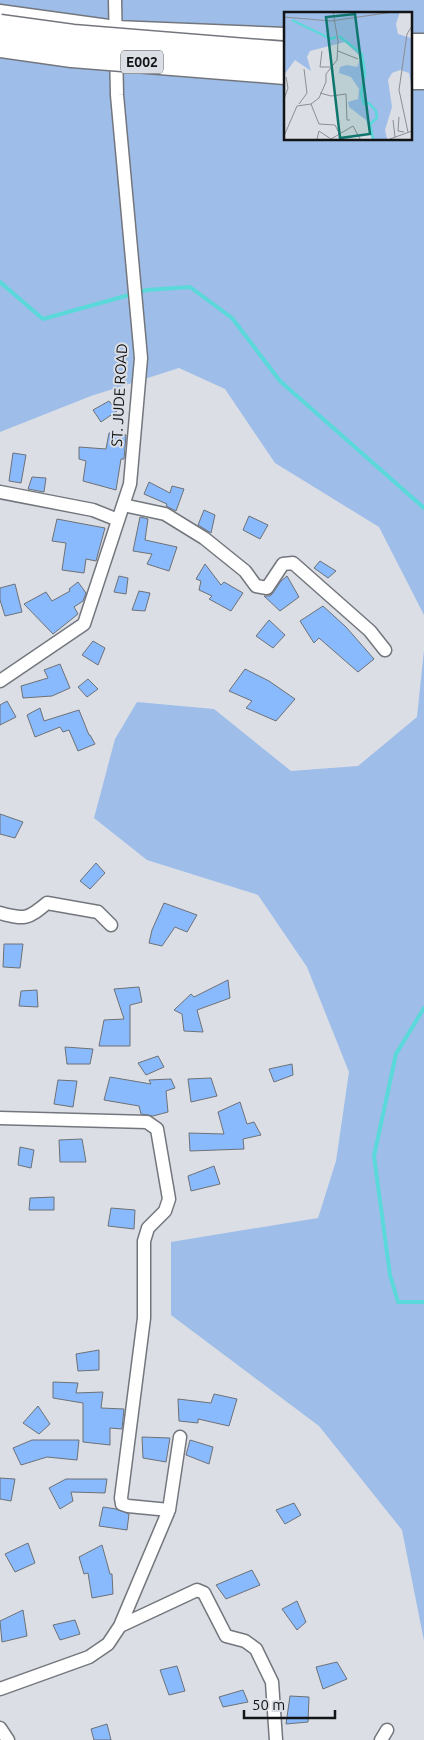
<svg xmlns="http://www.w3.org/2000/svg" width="424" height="1740" viewBox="0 0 424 1740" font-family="Ubuntu,sans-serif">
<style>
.green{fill:#9ebde9;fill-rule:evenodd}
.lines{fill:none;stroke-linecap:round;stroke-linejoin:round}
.stream{stroke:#5bd8d9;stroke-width:4}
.building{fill:#8abafe;stroke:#6d7176}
.street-casing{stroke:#73777d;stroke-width:15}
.highway-casing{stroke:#73777d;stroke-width:25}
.street{stroke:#fff;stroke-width:12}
.highway{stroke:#fff;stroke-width:22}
.highway-bridge-casing{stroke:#73777d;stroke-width:25;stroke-linecap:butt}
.highway-bridge{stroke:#fff;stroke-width:22}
.labels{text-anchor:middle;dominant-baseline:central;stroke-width:4;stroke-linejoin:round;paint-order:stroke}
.shield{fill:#dbdfe5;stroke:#4e5154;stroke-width:1}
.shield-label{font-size:14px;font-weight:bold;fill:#121416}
.street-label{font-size:15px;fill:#121416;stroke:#dbdfe5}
.inset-river{fill:none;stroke:#5bd8d9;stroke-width:2.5}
.inset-road{fill:none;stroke:#8b8e92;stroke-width:1}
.view{fill:#0f766e;fill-opacity:0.15;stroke:#0f766e;stroke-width:2.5}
.inset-edge{fill:none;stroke:#121416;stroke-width:2.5}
</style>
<rect width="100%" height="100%" fill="#dbdfe5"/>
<!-- green -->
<path class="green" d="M0 0H424V615L379 527 275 463 225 389 179 368 91 396 0 432ZM285 14H410V139H285Z
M424 650V1641L402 1530 319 1426 171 1315V1242L318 1218 336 1161 349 1072 307 967 258 895 147 860 94 818 115 739 137 702 214 709 291 771 358 766 417 717Z"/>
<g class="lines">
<!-- stream -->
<path class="stream" d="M0 282 43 319 147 290 190 287 232 318 280 381 424 508
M424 1008 396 1054 374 1156 390 1275 398 1302H424"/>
</g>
<!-- building -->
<path class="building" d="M109 401 117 411 101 422 93 410Z
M109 433 126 435 124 459H121L116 490 83 481 86 461 79 459V447L106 449Z
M13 453 26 455 21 483 9 481Z
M32 477 46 478 44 492 28 489Z
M149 482 170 493 172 486 184 489 176 511 166 506 167 504 144 494Z
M204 510 215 515 211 533 198 525Z
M249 516 268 525 260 539 243 530Z
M140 517 148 519 145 540 177 547 169 571 147 564 152 554 133 551Z
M57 519 105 528 96 561 86 559 84 573 62 570 66 543 52 541Z
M320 561 336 571 328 578 314 568Z
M205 564 221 585 224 582 243 593 231 611 209 599 212 596 199 590 201 581 196 579Z
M119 576 128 578 126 594 114 592Z
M287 576 299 597 280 611 264 596H270L273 593 281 581Z
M78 582 86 593 83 601 74 607 78 614 53 634 24 604 46 592 52 601 70 591 69 589Z
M15 584 22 612 5 616 0 600V588Z
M139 591 150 593 145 611 132 610Z
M323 606 346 627 374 659 358 672 319 638 314 643 300 621Z
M269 620 285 635 273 648 256 636Z
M93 641 105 648 98 665 82 655Z
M60 664 70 688 52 696 23 698 21 686 48 678 44 670Z
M245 669 269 681 295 699 276 721 246 708 252 701 229 691Z
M88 679 98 689 87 697 78 687Z
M7 701 16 717 0 725V705Z
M40 708 44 721 79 710 89 735H90L95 744 78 751 69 730 63 732 60 727 35 737 27 715Z
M0 814 23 822 15 838 0 834Z
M96 863 105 873 90 889 80 881Z
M164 903 197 915 187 932 175 927 162 946 149 943 152 930Z
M4 944H23L20 968 3 967Z
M228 980 230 998 197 1010 203 1032 184 1031 182 1014 174 1010 191 994 194 997Z
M139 987 142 1002 130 1005V1046H99L104 1020 124 1019 114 989Z
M37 990 38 1007 19 1006 21 991Z
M65 1047 93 1049 90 1064H67Z
M158 1056 164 1067 146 1075 138 1063Z
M292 1064 293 1075 274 1082 269 1069Z
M110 1077 151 1084 149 1080 171 1079 175 1088 166 1091 168 1112 153 1116 141 1114 139 1106 104 1100Z
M211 1078 217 1096 191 1102 188 1079Z
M58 1080 77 1081 73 1107 54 1104Z
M240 1102 247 1124 254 1122 261 1135 243 1139 244 1149 190 1151 189 1133 224 1134 218 1112Z
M82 1139 86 1162H60L59 1140Z
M20 1147 34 1150 31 1168 18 1165Z
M214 1166 220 1184 191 1191 188 1176Z
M54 1197V1210H29L30 1198Z
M111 1208 135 1210 134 1229 108 1226Z
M99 1350V1370L78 1371 76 1354Z
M53 1382 78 1383 76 1393 103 1392 101 1408 124 1409 122 1429 110 1428V1445L83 1442V1403L53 1398Z
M214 1394 237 1399 229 1426 198 1419V1423L179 1421 178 1399 211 1403Z
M38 1406 50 1424 39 1434 23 1423Z
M142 1437 170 1438 166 1462 143 1458Z
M32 1440H79L77 1460 47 1457 21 1465 13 1448Z
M190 1440 213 1447 209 1464 186 1455Z
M0 1478 15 1479 11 1501 0 1499Z
M66 1479H107L105 1493 71 1492 73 1501 60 1509 49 1488Z
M294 1503 301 1515 285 1524 276 1510Z
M103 1507 116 1509 129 1514 127 1530 99 1526Z
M28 1543 35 1563 15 1572 5 1554Z
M102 1545 110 1574H112L113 1594 92 1598 88 1573 84 1574 79 1557Z
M252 1570 260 1585 226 1599 216 1585Z
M297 1601 306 1622 297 1630 282 1609Z
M23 1610 27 1636 2 1642 0 1621Z
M75 1620 80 1634 60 1640 53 1625Z
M337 1662 347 1679 323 1689 316 1667Z
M177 1666 185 1691 169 1695 160 1670Z
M243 1690 248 1702 223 1707 219 1697Z
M290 1696 309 1697 308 1722 286 1724Z
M107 1724 111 1740H94L91 1729Z"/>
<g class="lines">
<!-- street casing -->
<g class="street-casing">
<path id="street" d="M0 11 116 27 285 34
M410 40H424
M0 492 93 510 118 520
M123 505 165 514 204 538 245 571 256 586 267 588 283 564 293 563 370 631 385 650
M0 681 84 624 130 484 141 358 117 95 115 0
M0 913C25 920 28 919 47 903L98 912 111 925
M0 1118 147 1122 157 1129 169 1199 165 1211 148 1228 144 1241V1318L121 1498 122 1504 128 1506 169 1510
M120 1626 169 1510 180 1437
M0 1689 89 1657 108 1644 120 1626 197 1590 204 1593 226 1636 245 1641 256 1649 272 1682 276 1740
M0 1728 8 1740
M381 1740 387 1730"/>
</g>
<!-- highway casing -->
<g class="highway-casing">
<path id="highway" d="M410 57H424
M410 78H424"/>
</g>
<!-- street -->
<use href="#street" class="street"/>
<!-- highway -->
<use href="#highway" class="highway"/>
<!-- highway-bridge casing -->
<g class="highway-bridge-casing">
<path id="highway-bridge" d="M0 26 73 36 285 53
M0 46 72 56 285 73"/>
</g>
<!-- highway-bridge -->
<use href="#highway-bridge" class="highway-bridge"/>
</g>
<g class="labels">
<!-- shield labels -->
<rect class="shield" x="121" y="50.5" width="42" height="23" rx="4"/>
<g class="shield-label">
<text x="142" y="62">E002</text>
</g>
<!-- street labels -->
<g class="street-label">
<text transform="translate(119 395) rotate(-87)">ST. JUDE ROAD</text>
</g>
</g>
<!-- overview -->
<g transform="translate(284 12)">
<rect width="128" height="128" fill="#dbdfe5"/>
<path d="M0 0H116L112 12 114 22 127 26V72L125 61 116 58 108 61 104 68 108 95 101 118 103 127H88L82 108 65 95 64 90 74 87 75 77 67 65 55 61 56 55 63 53 73 55 77 45 61 30 26 39 23 45 27 59 11 48 0 63Z" fill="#9ebde9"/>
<path class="inset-river" d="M8 8 47 27 52 25M55 24 78 42 81 62 77 82 80 92 85 91 92 99 93 106 86 112 89 127"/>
<path class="inset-road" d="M0 5 47 9 109 0M38 39 36 55H46M54 39 74 47M36 81 47 84 62 82 63 108H66M0 87 4 76 2 65M15 92 23 81 20 57M27 92 35 112 51 113 58 127M115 105 114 119 120 120M109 108 111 125M124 120 115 78 123 22 128 14M0 124 13 94 27 92 35 86 42 70V62L53 48 54 29 49 0M33 127 35 119 47 127 69 114 76 127M106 127 128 119"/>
<path class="view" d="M71 2 86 122 56 126 42 5Z"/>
<rect width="128" height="128" class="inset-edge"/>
</g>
<!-- scale -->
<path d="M244 1710v8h91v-8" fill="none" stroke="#121416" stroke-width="2.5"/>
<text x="252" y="1710" font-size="15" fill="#121416" stroke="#dbdfe5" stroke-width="4" paint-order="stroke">50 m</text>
</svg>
